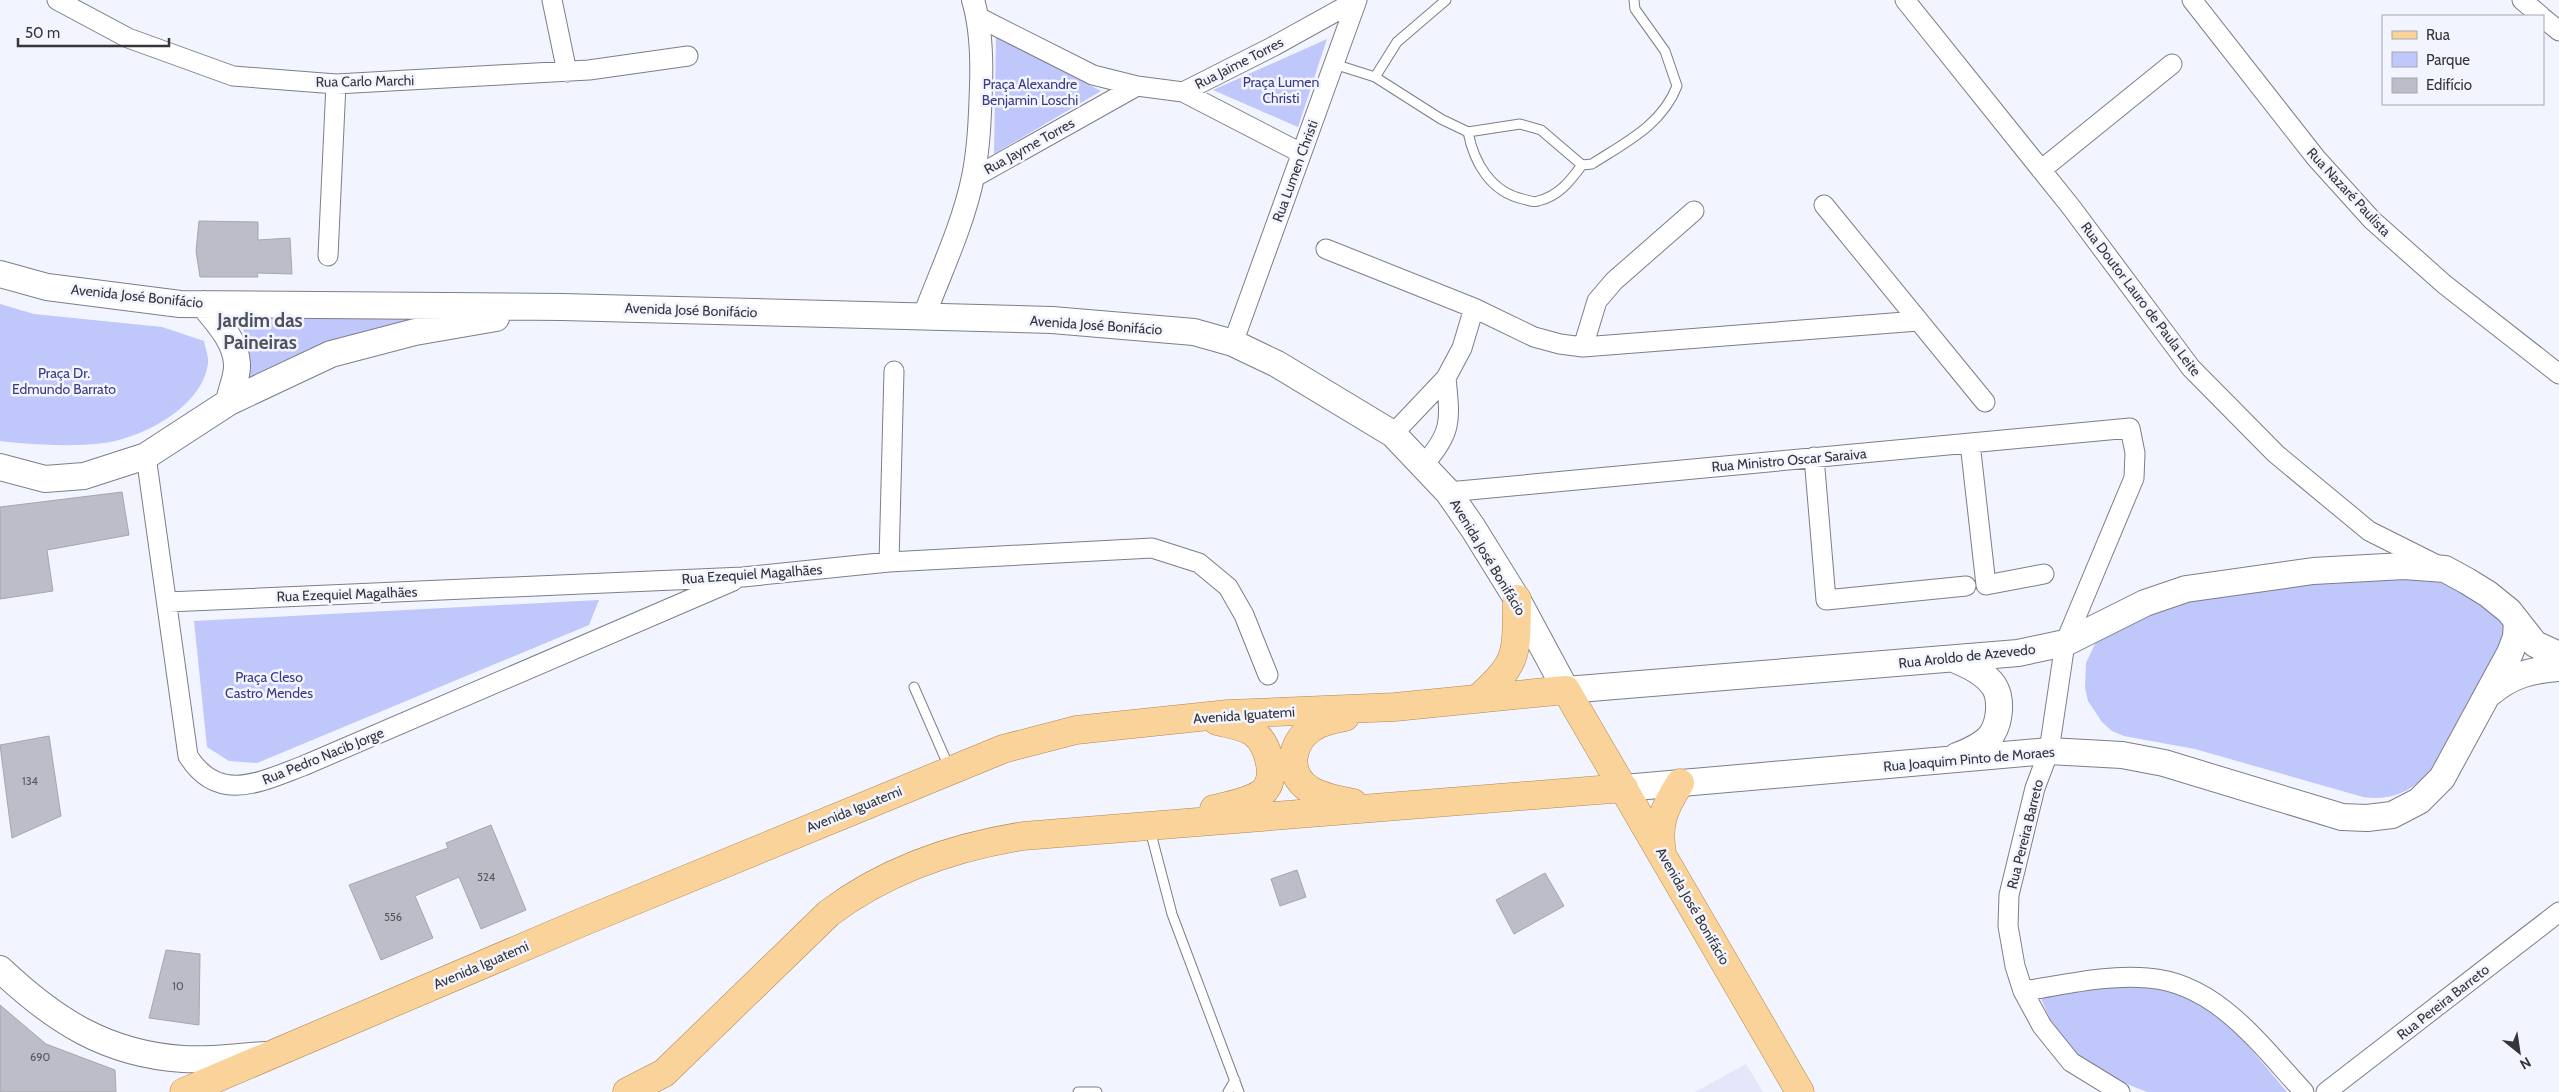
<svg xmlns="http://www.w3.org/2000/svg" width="2559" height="1092" viewBox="0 0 2559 1092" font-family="Cabin,sans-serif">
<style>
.built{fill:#e4e7fa}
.green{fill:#c0c7fa}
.building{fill:#bcbdc8;stroke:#a4a6b0}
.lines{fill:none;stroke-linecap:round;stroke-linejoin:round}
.service-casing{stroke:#7d7e88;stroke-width:11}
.minor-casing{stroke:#7d7e88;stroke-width:21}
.tertiary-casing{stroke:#7d7e88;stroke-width:24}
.secondary-casing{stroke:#7d7e88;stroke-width:28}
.primary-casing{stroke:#b2884d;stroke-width:29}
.service{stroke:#fff;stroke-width:9}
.minor{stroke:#fff;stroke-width:19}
.tertiary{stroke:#fff;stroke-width:22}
.secondary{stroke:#fff;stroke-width:26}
.primary{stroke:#f9d39a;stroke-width:28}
.labels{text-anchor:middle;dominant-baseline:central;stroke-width:5;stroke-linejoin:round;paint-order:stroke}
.number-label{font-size:11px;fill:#57575e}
.street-label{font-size:14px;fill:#35353a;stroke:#f2f4ff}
.park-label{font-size:14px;fill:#3b3c80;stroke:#f2f4ff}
.district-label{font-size:19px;font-weight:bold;fill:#51525b;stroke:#f2f4ff}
</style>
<rect width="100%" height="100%" fill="#f2f4ff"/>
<!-- built -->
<path class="built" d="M1746 1064 1763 1092H1695Z"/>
<!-- green -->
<path class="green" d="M996 36 1101 91 994 154Z
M1327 39 1298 127 1213 90Z
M0 304 34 314 162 327 204 341C205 347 209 357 208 363 203 407 142 438 104 443 69 447 35 445 0 441Z
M236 314 456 315 248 381C251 352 249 340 236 314Z
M2434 575 2498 612 2507 631 2497 662 2431 770C2412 792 2391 801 2363 797L2195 749 2124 736 2112 731 2102 722 2088 701 2085 688 2086 663 2097 640 2137 616 2225 589Z
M599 600 589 625 257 763 229 761 207 747 194 621Z
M2137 984 2188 993 2223 1016 2287 1092H2148C2114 1080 2077 1062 2056 1031 2050 1021 2045 1007 2040 996L2086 987Z"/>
<!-- building -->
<path class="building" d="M199 221 258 222V240L290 238 292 274 257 273 258 277H200L196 251Z
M122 492 129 535 47 550 53 591 0 599V507Z
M49 736 61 816 12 838 0 745Z
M491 825 526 910 481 929 459 877 415 896 433 938 381 960 349 885 448 848 446 843Z
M1297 870 1306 897 1280 906 1271 879Z
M1545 873 1564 906 1514 934 1496 900Z
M166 950 200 954 199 1025 149 1018Z
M0 1005 46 1044 115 1070 116 1092H0Z"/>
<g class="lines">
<!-- service casing -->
<g class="service-casing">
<path id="service" d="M1334 64 1375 77 1441 119 1468 132 1520 124 1541 130 1582 165 1592 164C1626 142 1662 125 1677 86L1665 51 1635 9 1634 0
M1375 77 1397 42 1446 0
M1468 132C1474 163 1491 192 1523 199 1528 200 1534 203 1538 201 1559 196 1570 181 1582 165
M914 687 949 767
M1150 830 1172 914 1239 1092
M1078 1092H1097
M1228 1092 1235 1080"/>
</g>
<!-- minor casing -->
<g class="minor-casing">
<path id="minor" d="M57 0 128 38 233 76 336 84 589 70 688 56
M552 0 567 72
M1905 0 2071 207 2191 368 2276 454 2369 531 2435 564
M2192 0 2316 158 2372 220 2444 284 2559 374
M2522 0 2541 16
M978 17 1093 75 1137 86 1183 92 1274 46 1357 0
M2543 18 2559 31
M1183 92 1301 153
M2041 170 2172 64
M973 178 1137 86
M1824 205 1985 402
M1326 249 1474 308 1534 337 1560 344 1583 347 1918 321
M328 256 336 84
M1233 343 1357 0
M1583 347 1597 301 1614 281 1694 211
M1393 434 1446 378 1462 348 1474 308
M1970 443 1986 585 2044 574
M146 456 188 756C218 804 260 782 303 766L733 581
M1814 457 1826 600 1966 586
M1424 464C1453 432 1450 419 1446 378
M1448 492 2130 428 2135 453 2134 478 2065 643 2049 751 2035 788 2009 895 2008 926 2015 966 2023 991 2042 1026 2071 1062 2120 1092
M889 562 894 371
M167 602 743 577 889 562 1152 548 1199 563 1228 587 1244 615 1268 675
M2023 991C2064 985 2107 974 2148 978 2217 983 2261 1046 2304 1092
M2326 1092 2559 912"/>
</g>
<!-- tertiary casing -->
<g class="tertiary-casing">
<path id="tertiary" d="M924 316C941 271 963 225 973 177 979 147 980 117 981 86 982 58 981 27 973 0"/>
</g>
<!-- secondary casing -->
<g class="secondary-casing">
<path id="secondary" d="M0 274 47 287 180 304 562 307 1052 320 1194 332 1233 343 1277 364 1393 434 1448 492 1473 528 1517 599 1566 690 2018 653 2065 643 2145 603 2186 589 2313 571 2404 566 2445 569 2467 581 2488 594 2509 611 2535 644 2559 655
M203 304C217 321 236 341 237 364 238 375 231 390 229 402
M0 467 45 479 84 476 146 456 229 402 331 354 415 332 496 318
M1956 660C1970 666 1985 673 1994 686 2002 699 2000 721 1992 734 1985 744 1968 752 1957 756
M2489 694C2511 675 2531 670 2559 668
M1624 788 2049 751 2122 755 2164 763 2342 817 2367 818 2392 815 2419 801 2442 778 2510 653 2516 637 2517 621
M0 969C54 1020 106 1054 183 1059 210 1061 240 1056 267 1055"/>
</g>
<!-- primary casing -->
<g class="primary-casing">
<path id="primary" d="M1477 699C1520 662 1516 654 1517 599
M1345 717C1334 719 1321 721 1312 728 1291 742 1285 773 1309 789 1320 797 1339 800 1353 803
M1214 809C1227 806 1256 800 1265 790 1277 775 1268 744 1254 733 1245 726 1228 724 1217 721
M1662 853C1657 823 1664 808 1680 783
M184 1092 580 923 1003 749 1076 730 1228 714 1395 707 1566 690 1800 1092
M627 1092 664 1073 829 913C885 871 954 847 1023 836L1624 788"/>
</g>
<!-- service -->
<use href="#service" class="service"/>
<!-- minor -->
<use href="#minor" class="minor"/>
<!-- tertiary -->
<use href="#tertiary" class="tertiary"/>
<!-- secondary -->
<use href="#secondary" class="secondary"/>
<!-- primary -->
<use href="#primary" class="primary"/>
</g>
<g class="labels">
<!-- number labels -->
<g class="number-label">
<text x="30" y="781">134</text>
<text x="486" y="877">524</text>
<text x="393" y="917">556</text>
<text x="178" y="986">10</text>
<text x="40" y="1057">690</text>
</g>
<!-- street labels -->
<g class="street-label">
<text transform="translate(1239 63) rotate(-27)">Rua Jaime Torres</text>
<text transform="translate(365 81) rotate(-1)">Rua Carlo Marchi</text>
<text transform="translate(1029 146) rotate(-29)">Rua Jayme Torres</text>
<text transform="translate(1295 171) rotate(-70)">Rua Lumen Christi</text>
<text transform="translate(2349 192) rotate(47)">Rua Nazaré Paulista</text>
<text transform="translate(137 296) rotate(6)">Avenida José Bonifácio</text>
<text transform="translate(2141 299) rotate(53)">Rua Doutor Lauro de Paula Leite</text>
<text transform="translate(691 310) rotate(2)">Avenida José Bonifácio</text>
<text transform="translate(1096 325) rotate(4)">Avenida José Bonifácio</text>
<text transform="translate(1789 460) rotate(-5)">Rua Ministro Oscar Saraiva</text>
<text transform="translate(1488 557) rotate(59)">Avenida José Bonifácio</text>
<text transform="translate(752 574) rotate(-4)">Rua Ezequiel Magalhães</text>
<text transform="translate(347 594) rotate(-2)">Rua Ezequiel Magalhães</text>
<text transform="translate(1967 656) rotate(-6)">Rua Aroldo de Azevedo</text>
<text transform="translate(1244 715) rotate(-4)">Avenida Iguatemi</text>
<text transform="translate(323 756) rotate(-22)">Rua Pedro Nacib Jorge</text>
<text transform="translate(1969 759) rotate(-5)">Rua Joaquim Pinto de Moraes</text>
<text transform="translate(854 809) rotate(-22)">Avenida Iguatemi</text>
<text transform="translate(2025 834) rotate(-76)">Rua Pereira Barreto</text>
<text transform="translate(1693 906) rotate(60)">Avenida José Bonifácio</text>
<text transform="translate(481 965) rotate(-23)">Avenida Iguatemi</text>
<text transform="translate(2443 1002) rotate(-38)">Rua Pereira Barreto</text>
</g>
<!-- park labels -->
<g class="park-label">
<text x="1281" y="82">Praça Lumen<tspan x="1281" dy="16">Christi</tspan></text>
<text x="1030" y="84">Praça Alexandre<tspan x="1030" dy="16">Benjamin Loschi</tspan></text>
<text x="64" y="373">Praça Dr.<tspan x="64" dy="16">Edmundo Barrato</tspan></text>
<text x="269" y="677">Praça Cleso<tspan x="269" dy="16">Castro Mendes</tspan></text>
</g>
<!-- district labels -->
<g class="district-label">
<text x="260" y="320">Jardim das<tspan x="260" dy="22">Paineiras</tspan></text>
</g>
</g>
<!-- legend -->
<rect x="2382" y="15" width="162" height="90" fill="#f2f4ff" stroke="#a6a8b0"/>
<rect x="2392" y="31" width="25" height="8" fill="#f9d39a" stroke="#a6a8b0"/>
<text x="2426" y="40" font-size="15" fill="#35353a">Rua</text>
<rect x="2392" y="52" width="25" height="15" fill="#c0c7fa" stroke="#a6a8b0"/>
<text x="2426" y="65" font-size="15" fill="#35353a">Parque</text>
<rect x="2392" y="78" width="25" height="15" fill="#bcbdc8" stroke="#a6a8b0"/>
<text x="2426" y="90" font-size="15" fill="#35353a">Edifício</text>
<!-- north arrow -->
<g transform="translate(2519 1052) rotate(150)" stroke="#f2f4ff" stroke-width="4" paint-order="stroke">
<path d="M0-4L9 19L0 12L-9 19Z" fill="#35353a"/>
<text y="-8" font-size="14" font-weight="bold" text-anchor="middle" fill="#35353a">N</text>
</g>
<!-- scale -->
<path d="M18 38v8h151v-8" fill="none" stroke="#35353a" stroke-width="2.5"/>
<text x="25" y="38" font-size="15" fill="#35353a" stroke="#f2f4ff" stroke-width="4" paint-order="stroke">50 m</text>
</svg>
